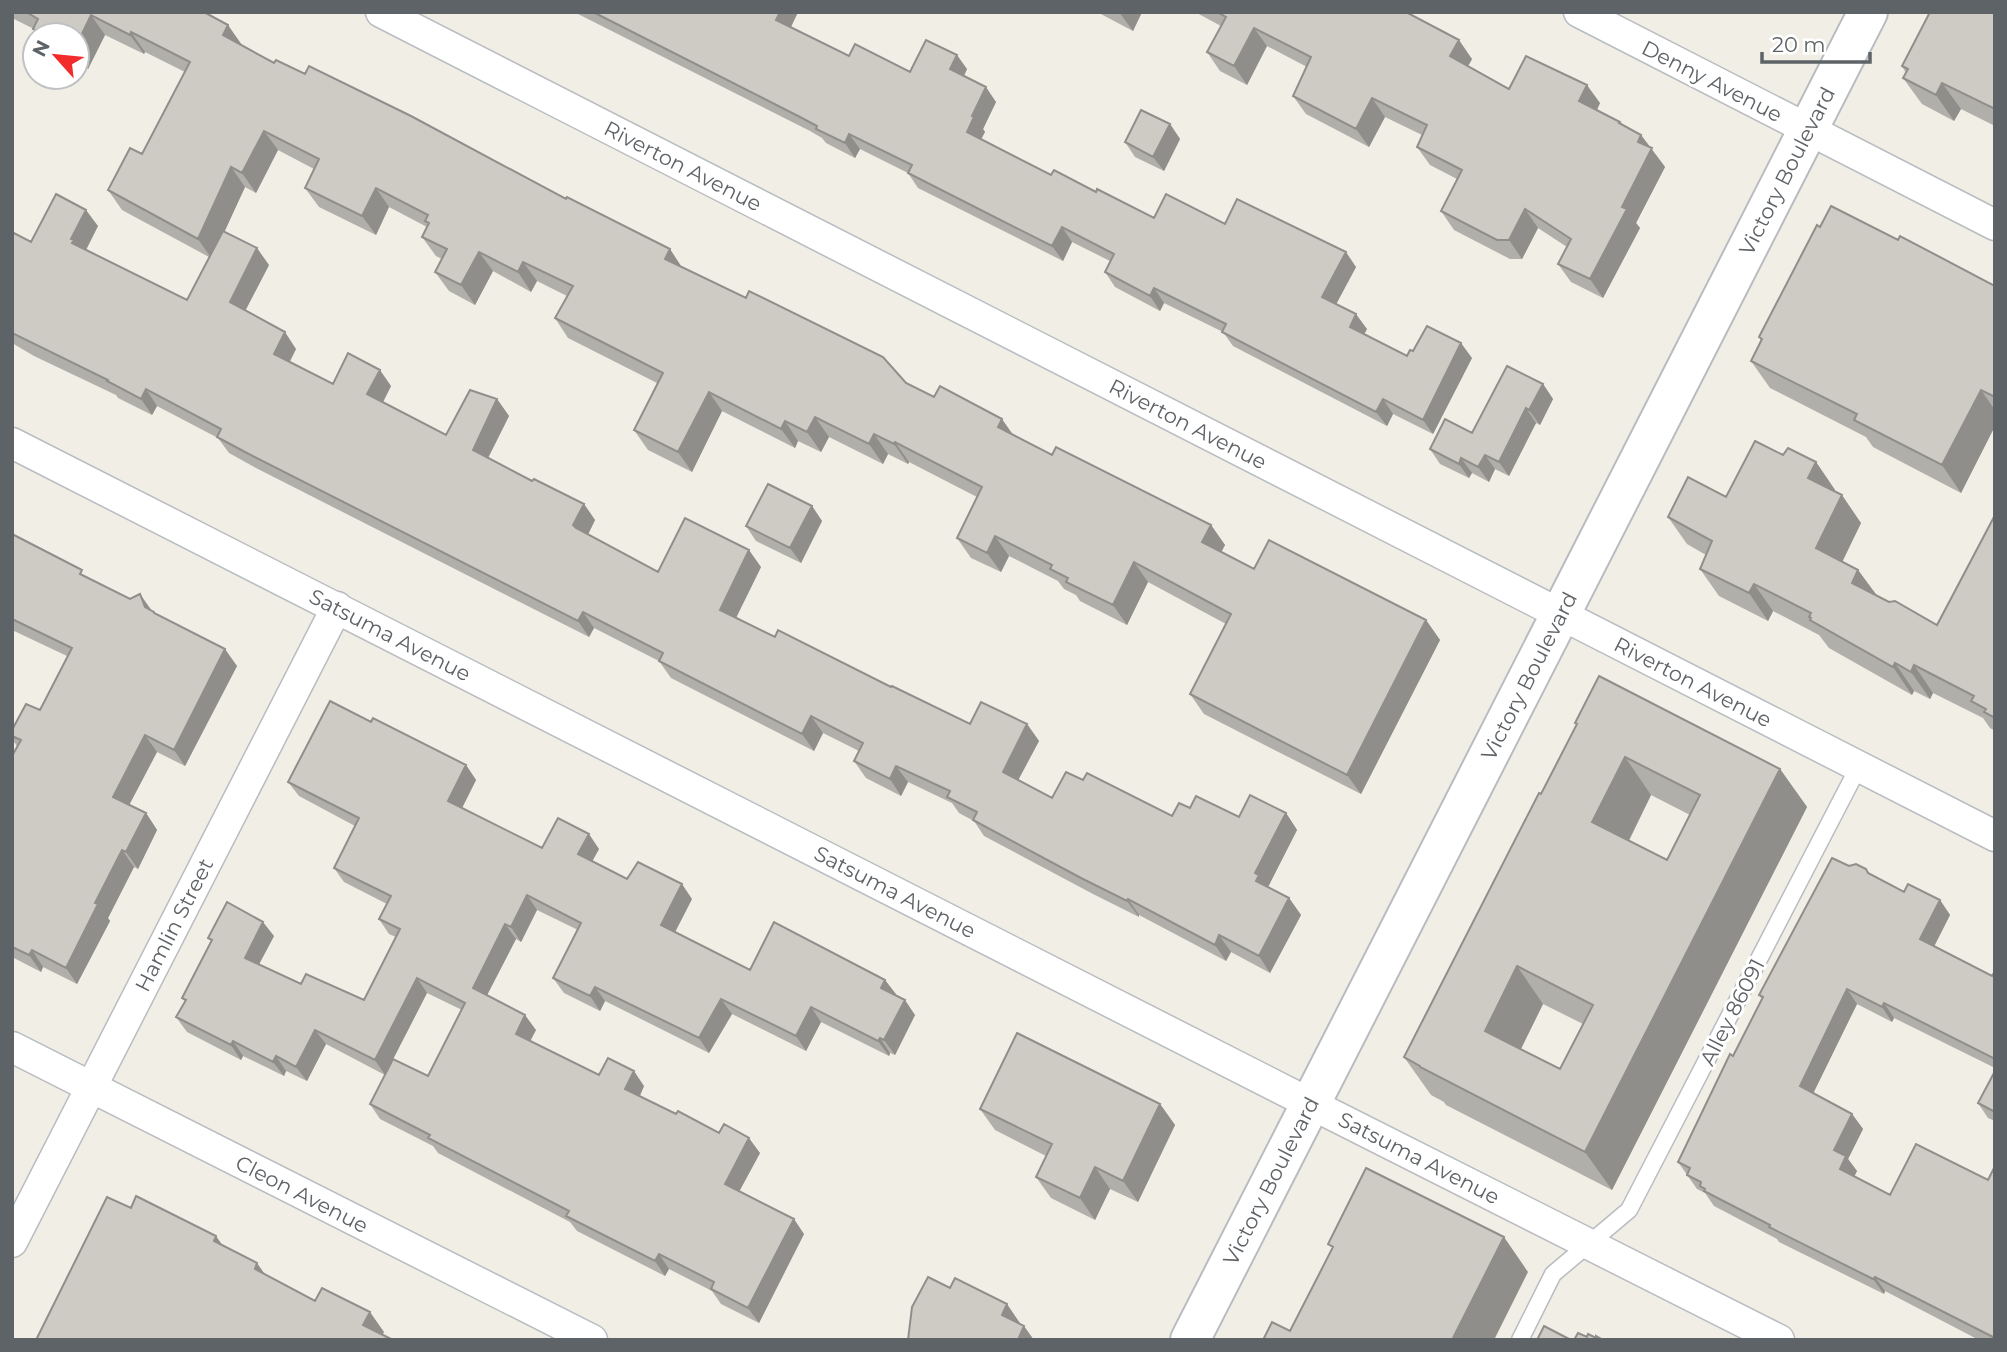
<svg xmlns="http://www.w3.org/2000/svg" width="2007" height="1352" viewBox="0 0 2007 1352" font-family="Montserrat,sans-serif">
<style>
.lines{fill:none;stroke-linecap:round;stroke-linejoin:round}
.service-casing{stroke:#b9bcc0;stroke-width:19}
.minor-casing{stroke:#b9bcc0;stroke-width:33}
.secondary-casing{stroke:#b8bcc0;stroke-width:42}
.service{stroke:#fff;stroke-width:16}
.minor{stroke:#fff;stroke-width:30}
.secondary{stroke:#fff;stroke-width:38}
.wall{fill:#b1afa9;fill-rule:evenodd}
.shaded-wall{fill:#908e8a}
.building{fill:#cecbc5;stroke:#908e8a;stroke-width:2;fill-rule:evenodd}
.labels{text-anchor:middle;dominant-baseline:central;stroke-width:6;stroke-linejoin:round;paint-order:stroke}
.street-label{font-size:21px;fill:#5e6367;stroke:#fff}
</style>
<rect width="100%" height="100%" fill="#f1eee6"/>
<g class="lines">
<!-- service casing -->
<g class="service-casing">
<path id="service" d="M1520 1340 1553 1274 1629 1210 1859 766"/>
</g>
<!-- minor casing -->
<g class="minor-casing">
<path id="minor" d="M381 12 1995 836
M1579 12 1995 225
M12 443 1309 1103 1779 1340
M12 1047 592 1340
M12 1242 337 607"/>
</g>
<!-- secondary casing -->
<g class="secondary-casing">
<path id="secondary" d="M1190 1340C1414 896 1644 456 1868 12"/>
</g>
<!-- service -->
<use href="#service" class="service"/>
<!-- minor -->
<use href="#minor" class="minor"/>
<!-- secondary -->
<use href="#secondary" class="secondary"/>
</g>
<!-- wall -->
<path class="wall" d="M12 12H204L242 45 274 63 682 268 906 383 1052 455 1211 525 1225 545 1221 552 1254 569 1426 620 1440 640 1361 794 1204 714 1190 694 1226 624 1148 582 1127 625 1080 601 1076 595 1064 589 1058 581 1009 556 1001 572 971 558 957 538 977 497 909 462 908 464 888 454 883 464 829 437 821 452 798 441 795 448 722 411 692 472 648 450 634 430 657 383 568 338 555 318 567 296 537 281 531 292 493 271 475 305 449 291 435 272 442 259 436 256 422 237 427 227 389 207 376 235 319 207 305 188 314 169 278 150 256 193 245 187 224 232 269 265 245 311 296 349 290 362 333 384 391 386 383 402 446 435 497 399 509 416 488 458 532 481 584 504 595 520 588 534 658 572 761 567 736 618 775 637 891 687 970 724H1027L1039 741 1018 780 1052 798 1083 780 1172 816 1190 808 1239 817 1286 813 1297 830 1268 887 1289 898 1301 915 1270 973 1231 952 1226 961 1139 915V917L1093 894 984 836 974 821 959 813 952 803 908 782 901 796 866 778 854 761 859 751 823 733 814 751 671 678 659 661 594 628 589 637 256 468 229 453 218 438 157 406 152 415 118 398 116 395 34 356 12 343V236L31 242 98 226 86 249 187 300 209 257 122 210 108 190 142 154 185 72 145 52 144 54 105 35 88 69 77 63V35H38L34 29 12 18Z
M574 12H798L791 27 849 56 910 72 967 69 964 76 996 102 983 129 985 132 981 139 1051 175 1096 192 1154 218 1225 224 1356 267 1336 304 1367 329 1364 334 1407 356 1413 351 1472 358 1433 434 1393 414 1387 426 1233 346 1223 332 1164 303 1160 311 1115 287 1105 272 1110 261 1072 242 1063 261 918 188 908 173 860 149 855 158 826 143 822 138 810 131Z
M1097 12H1142L1133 31Z
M1195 12H1406L1472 59 1468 66 1509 89 1600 103 1597 110 1620 122 1623 125 1641 135 1665 167 1636 223 1640 228 1603 298 1571 282 1558 264 1567 247 1538 228 1522 259H1510L1454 230 1441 211 1457 179 1430 165 1417 147 1422 135 1385 117 1369 147 1306 114 1293 96 1307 67 1267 46 1247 85 1220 71 1207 52 1221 26Z
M1995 12V126L1961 109 1954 121 1922 104 1903 78 1906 73 1902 66Z
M1170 124 1180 139 1164 171 1135 157 1125 142Z
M1820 227 1898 240 1995 286V426L1961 493 1873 447 1866 437 1770 388 1751 361 1761 341 1759 337Z
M1543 384 1553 399 1540 425 1536 423 1509 476 1495 469 1489 482 1472 473 1469 478 1440 464 1430 449 1472 433Z
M1783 455 1816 462 1835 490 1834 491 1861 523 1842 561 1858 570 1877 596 1937 625 1995 515V731L1990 728 1983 718 1933 693 1930 699 1914 691 1912 695 1829 648 1819 635 1773 611 1768 621 1719 596 1700 569 1706 555 1687 544 1668 517 1726 497Z
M812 506 822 521 801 563 756 541 746 526Z
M12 534 87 577 154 612 156 615 237 666 185 766 157 752 129 805 146 813 157 830 138 869 134 867 108 918 110 921 77 984 43 967 41 972 12 957V756L17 746 12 739V730L40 710 67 656 12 630Z
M371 722 466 765 476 780 462 808 542 848 599 849 592 861 627 879 692 899 675 932 750 970 885 980 895 995 915 1015 895 1055 890 1053 889 1056 821 1022 806 1051 732 1014 709 1053 605 1001 600 1011 564 993 553 978 578 930 537 910 521 942 516 939 487 995 536 1030 530 1041 599 1075 644 1086 640 1096 760 1153 739 1192 804 1234 759 1323 721 1304 712 1291 669 1269 665 1276 577 1231 570 1222 438 1153 433 1146 380 1119 370 1104 385 1075 326 1044 307 1081 286 1071 284 1076 243 1056 241 1060 187 1032 176 1017 185 1002 182 998 211 941 208 938 274 936 259 964 301 984 364 1000 396 937 389 934 379 919 387 904 344 882 334 868 355 826 299 796 288 782ZM427 993 462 1010 428 1076 393 1059Z
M1575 723 1780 769 1807 807 1612 1190 1446 1105 1444 1102 1431 1095 1404 1057 1541 794 1577 724ZM1651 795 1690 815 1667 860 1629 841ZM1543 1004 1583 1024 1560 1069 1521 1049Z
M1866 869 1870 874 1904 892 1940 900 1950 915 1934 947 1992 976 1995 971V1068L1894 1018 1892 1022 1857 1004 1813 1093 1852 1114 1863 1129 1848 1159 1857 1171 1854 1177 1890 1195 1988 1180 1995 1166V1340H1979L1885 1291 1884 1294 1779 1242 1777 1239 1714 1206 1705 1193 1697 1189 1678 1162 1762 999 1759 995Z
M1995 1071V1121L1988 1118 1978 1103Z
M1160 1104 1175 1125 1138 1202 1110 1189 1095 1220 1051 1198 1036 1177 1046 1156 995 1130 980 1109Z"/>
<!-- shaded-wall -->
<path class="shaded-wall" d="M780 12H798L787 35 776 20Z
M1119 12H1142L1133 31Z
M91 15 105 35 88 69 77 53V44Z
M228 25 242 45 223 35Z
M1254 28 1267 46 1247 85 1234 66Z
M131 32 145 52 144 54 130 35Z
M1459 40 1472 59 1463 75 1450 56Z
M957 55 967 69 960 84 950 69Z
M1942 83 1961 109 1954 121 1936 95Z
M1587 85 1600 103 1592 120 1579 101Z
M986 87 996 102 983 129 985 132 977 147 967 132 972 116Z
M1372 98 1385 117 1369 147 1356 129Z
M1170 124 1180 139 1164 171 1153 157Z
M264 131 278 150 256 193 242 173Z
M849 134 860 149 855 158 845 143Z
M1641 135 1665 167 1636 223 1640 228 1603 298 1590 279 1622 207 1638 142Z
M231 167 245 187 212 259 198 239Z
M376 188 389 207 376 235 362 216Z
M1525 209 1538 228 1522 259 1509 240Z
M86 210 98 226 84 254 72 243 71 239Z
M1062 227 1072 242 1063 261 1052 246Z
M257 248 269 265 241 319 230 302Z
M670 249 683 269 665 259Z
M479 252 493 271 475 305 461 285Z
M1346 252 1356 267 1332 312 1322 297Z
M523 262 537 281 531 292 518 272Z
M1154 288 1164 303 1160 311 1150 296Z
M1356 314 1367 329 1360 342 1350 327Z
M285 332 296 349 285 370 274 354Z
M1461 343 1472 358 1433 434 1423 420Z
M380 370 391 386 379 410 367 394Z
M1543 384 1553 399 1540 425 1529 410Z
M146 389 157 406 152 415 141 399Z
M1981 390 1995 410V426L1961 493 1942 465Z
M709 392 722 411 692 472 678 452Z
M497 399 509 416 484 466 473 450Z
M1383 399 1393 414 1387 426 1376 412Z
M1526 408 1536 423 1509 476 1499 462Z
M815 417 829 437 821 452 807 432Z
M1002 419 1016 439 998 427Z
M785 421 798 441 795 448 781 429Z
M874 434 888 454 883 464 869 444Z
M895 442 909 462 908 464 894 444Z
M1485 455 1495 469 1489 482 1478 467Z
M1461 458 1472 473 1469 478 1459 464Z
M1816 462 1835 490 1827 505 1808 478Z
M1842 495 1861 523 1836 575 1816 548Z
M584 504 595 520 585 541 573 525Z
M812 506 822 521 801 563 790 548Z
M1211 525 1225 545 1216 562 1202 542Z
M995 536 1009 556 1001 572 987 553Z
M749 550 761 567 732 626 720 610Z
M1134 562 1148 582 1127 625 1113 605Z
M1858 570 1878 597 1852 583Z
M1754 584 1773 611 1768 621 1749 593Z
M140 594 152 611 145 607Z
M583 612 594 628 589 637 578 621Z
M1426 620 1440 640 1361 794 1347 775Z
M225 649 237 666 185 766 174 750Z
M1895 663 1914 691 1912 695 1893 667Z
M1914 665 1933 693 1930 699 1911 672Z
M811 716 823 733 814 751 802 734Z
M1027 724 1039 741 1014 788 1003 772Z
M145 735 157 752 125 813 113 797Z
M1625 757 1651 795 1619 860 1592 822Z
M466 765 476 780 458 816 448 801Z
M896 766 908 782 901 796 890 779Z
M1780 769 1807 807 1612 1190 1585 1152Z
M146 813 157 830 138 869 126 852Z
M1286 813 1297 830 1268 887 1256 881 1255 873Z
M589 834 599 849 588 869 578 854Z
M122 850 134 867 108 918 110 921 77 984 66 968 95 903Z
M682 884 692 899 671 940 661 925Z
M527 895 537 910 521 942 511 927Z
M1289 898 1301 915 1270 973 1259 956Z
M1128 899 1139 915V917L1127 901Z
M1940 900 1950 915 1930 954 1920 939Z
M263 922 274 936 255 972 245 958Z
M505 924 516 939 483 1003 473 988Z
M1219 935 1231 952 1226 961 1215 945Z
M32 950 43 967 41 972 29 955Z
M1517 966 1543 1004 1511 1069 1485 1031Z
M417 978 427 993 385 1075 375 1060Z
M885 980 896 994 892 1003 881 988Z
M595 987 605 1001 600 1011 590 996Z
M1847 989 1857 1004 1810 1100 1800 1086Z
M721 999 732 1014 709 1053 699 1038Z
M905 1000 915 1015 895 1055 884 1040Z
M1884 1003 1894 1018 1892 1022 1882 1007Z
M811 1007 821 1022 806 1051 796 1036Z
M525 1015 536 1030 526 1049 516 1034Z
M315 1030 326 1044 307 1081 296 1067Z
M880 1038 890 1053 889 1056 878 1041Z
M233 1041 243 1056 241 1060 231 1045Z
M276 1056 286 1071 284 1076 273 1062Z
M634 1071 644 1086 636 1104 625 1089Z
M1160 1104 1175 1125 1138 1202 1123 1181Z
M1852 1114 1863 1129 1848 1159 1857 1171 1850 1184 1840 1169 1834 1150Z
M749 1138 760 1153 735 1199 725 1184Z
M1095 1167 1110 1189 1095 1220 1080 1198Z
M794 1219 804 1234 759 1323 748 1308Z
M216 1236 230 1256 214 1241Z
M1504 1237 1528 1272 1494 1340H1452Z
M659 1254 669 1269 665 1276 655 1261Z
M257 1263 271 1283 255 1269Z
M1875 1277 1885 1291 1884 1294 1873 1279Z
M1007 1304 1022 1326 1002 1315Z
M370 1312 384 1332 380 1340 363 1325Z
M1024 1326 1034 1340H1018Z"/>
<!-- building -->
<path class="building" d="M26 12H204L228 25 223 35 274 63 276 60 305 74 309 66 411 116 566 199 567 197 670 249 665 259 746 298 749 291 883 357 906 383 934 397 940 386 1002 419 998 427 1052 455 1056 447 1211 525 1202 542 1254 569 1269 540 1426 620 1347 775 1190 694 1231 614 1134 562 1113 605 1066 582 1068 578 1050 569 1052 565 995 536 987 553 957 538 982 487 895 442 894 444 874 434 869 444 815 417 807 432 785 421 781 429 709 392 678 452 634 430 663 373 555 318 573 286 523 262 518 272 479 252 461 285 435 272 447 249 422 237 429 223 425 221 428 215 376 188 362 216 305 188 319 159 264 131 242 173 231 167 198 239 108 190 130 148 142 154 190 62 131 32 130 35 91 15 77 44V35H46L33 29 38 19Z
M593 12H780L776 20 849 56 855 44 910 72 926 40 957 55 950 69 986 87 972 116 974 117 967 132 1051 175 1054 170 1096 192 1097 189 1154 218 1166 194 1225 224 1237 199 1346 252 1322 297 1356 314 1350 327 1407 356 1410 350 1413 351 1427 326 1461 343 1423 420 1383 399 1376 412 1222 332 1226 324 1154 288 1150 296 1105 272 1114 254 1062 227 1052 246 908 173 912 165 849 134 845 143 816 129 817 126 800 117Z
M1217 12H1406L1459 40 1450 56 1509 89 1526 56 1587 85 1579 101 1620 122 1619 123 1641 135 1638 142 1652 148 1622 207 1627 209 1590 279 1558 264 1571 239 1525 209 1509 240H1497L1441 211 1462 170 1417 147 1427 125 1372 98 1356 129 1293 96 1311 57 1254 28 1234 66 1207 52 1226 17Z
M1930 12H1995V109L1942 83 1936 95 1903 78 1908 69 1902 66Z
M1141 110 1170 124 1153 157 1125 142Z
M56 194 86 210 71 239 74 240 72 243 187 300 223 231 257 248 230 302 285 332 274 354 333 384 348 353 380 370 367 394 446 435 470 390 497 399 473 450 532 481 534 479 584 504 573 525 576 528 658 572 685 518 749 550 720 610 775 637 778 630 891 687 892 686 970 724 981 702 1027 724 1003 772 1052 798 1066 772 1083 780 1087 773 1172 816 1179 803 1190 808 1196 796 1239 817 1250 795 1286 813 1255 873 1259 875 1256 881 1289 898 1259 956 1219 935 1215 945 1128 899 1127 901 1081 878 973 820 977 812 947 797 950 791 896 766 890 779 854 761 863 743 811 716 802 734 659 661 663 653 583 612 578 621 245 452 217 437 221 429 146 389 141 399 107 381 108 380 12 333V236L14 233 31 242Z
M1831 206 1898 240 1900 236 1995 286V397L1981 390 1942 465 1854 420 1857 414 1751 361 1762 339 1759 337 1817 225 1820 227Z
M1507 366 1543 384 1529 410 1526 408 1499 462 1485 455 1478 467 1461 458 1459 464 1430 449 1445 419 1472 433Z
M1755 441 1783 455 1788 448 1816 462 1808 478 1842 495 1816 548 1858 570 1852 583 1889 602 1895 601 1937 625 1995 515V718L1984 712 1986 709 1971 701 1974 696 1914 665 1911 672 1895 663 1893 667 1810 620 1811 618 1809 617 1811 613 1754 584 1749 593 1700 569 1712 541 1668 517 1688 477 1726 497Z
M768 484 812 506 790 548 746 526Z
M12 534 82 570 80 574 130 599 140 594 145 607 154 612V613L225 649 174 750 145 735 113 797 146 813 126 852 122 850 95 903 98 904 66 968 32 950 29 955 12 947V756L21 740 12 736V730L26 704 40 710 72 648 12 619Z
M1599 676 1780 769 1585 1152 1420 1067V1066L1404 1057 1539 793 1541 794 1577 724 1575 723ZM1625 757 1700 795 1667 860 1592 822ZM1517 966 1593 1005 1560 1069 1485 1031Z
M330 701 371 722 373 718 466 765 448 801 542 848 558 818 589 834 578 854 627 879 638 862 682 884 661 925 750 970 774 922 885 980 881 988 905 1000 884 1040 880 1038 878 1041 811 1007 796 1036 721 999 699 1038 595 987 590 996 553 978 581 923 527 895 511 927 505 924 473 988 525 1015 516 1034 599 1075 608 1058 634 1071 625 1089 676 1114 678 1111 719 1133 724 1124 749 1138 725 1184 794 1219 748 1308 711 1289 714 1282 659 1254 655 1261 566 1216 569 1211 428 1138 430 1135 370 1104 393 1059 428 1076 465 1003 417 978 375 1060 315 1030 296 1067 276 1056 273 1062 233 1041 231 1045 176 1017 186 1000 182 998 212 940 208 938 227 902 263 922 245 958 301 984 306 974 364 1000 400 929 379 919 391 896 334 868 359 818 288 782Z
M1832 858 1849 866 1856 864 1866 869 1868 873 1904 892 1908 884 1940 900 1920 939 1992 976 1995 971V1059L1884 1003 1882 1007 1847 989 1800 1086 1852 1114 1834 1150 1846 1156 1840 1169 1890 1195 1916 1144 1988 1180 1995 1166V1338L1875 1277 1873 1279 1769 1227 1770 1225 1704 1191 1705 1189 1700 1186 1701 1182 1687 1175 1690 1168 1678 1162 1730 1054 1733 1056 1763 997 1759 995Z
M1017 1033 1160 1104 1123 1181 1095 1167 1080 1198 1036 1177 1052 1144 980 1109Z
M1995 1071V1112L1978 1103Z
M1366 1168 1504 1237 1452 1340H1263L1272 1322 1290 1331 1333 1247 1328 1244Z
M136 1196 216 1236 214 1241 257 1263 255 1269 315 1301 322 1288 370 1312 363 1325 393 1340H36L107 1197 131 1208Z
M928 1277 950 1288 955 1278 1007 1304 1002 1315 1024 1326 1018 1340H908L912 1307Z
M1544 1326 1571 1340H1537Z
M1578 1333 1587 1337 1588 1334 1596 1338V1336L1603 1340H1574Z"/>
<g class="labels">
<!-- street labels -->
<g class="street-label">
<text transform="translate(1712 81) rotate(27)">Denny Avenue</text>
<text transform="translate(683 166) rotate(27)">Riverton Avenue</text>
<text transform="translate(1787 171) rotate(-63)">Victory Boulevard</text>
<text transform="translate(1188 424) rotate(27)">Riverton Avenue</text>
<text transform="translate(390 635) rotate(27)">Satsuma Avenue</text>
<text transform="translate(1529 676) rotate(-63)">Victory Boulevard</text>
<text transform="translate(1693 682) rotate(27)">Riverton Avenue</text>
<text transform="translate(895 892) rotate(27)">Satsuma Avenue</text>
<text transform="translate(174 925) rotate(-63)">Hamlin Street</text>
<text transform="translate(1732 1012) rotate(-63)">Alley 86091</text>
<text transform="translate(1419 1158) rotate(27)">Satsuma Avenue</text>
<text transform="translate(1271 1181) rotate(-63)">Victory Boulevard</text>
<text transform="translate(302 1194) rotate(27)">Cleon Avenue</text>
</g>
</g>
<!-- border -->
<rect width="2007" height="1352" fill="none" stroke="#5e6367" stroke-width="28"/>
<!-- north arrow -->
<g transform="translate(56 56) rotate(297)"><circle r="33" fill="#ffffff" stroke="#bfc1c2" stroke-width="2"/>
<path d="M0-5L12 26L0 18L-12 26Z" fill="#f22b2b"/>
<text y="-10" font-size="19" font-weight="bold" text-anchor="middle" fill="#5e6367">N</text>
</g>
<!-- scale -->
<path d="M1762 52v10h108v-10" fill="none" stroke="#5e6367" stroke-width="3.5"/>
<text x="1772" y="52" font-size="21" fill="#5e6367" stroke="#ffffff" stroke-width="5" paint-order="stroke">20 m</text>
</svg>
